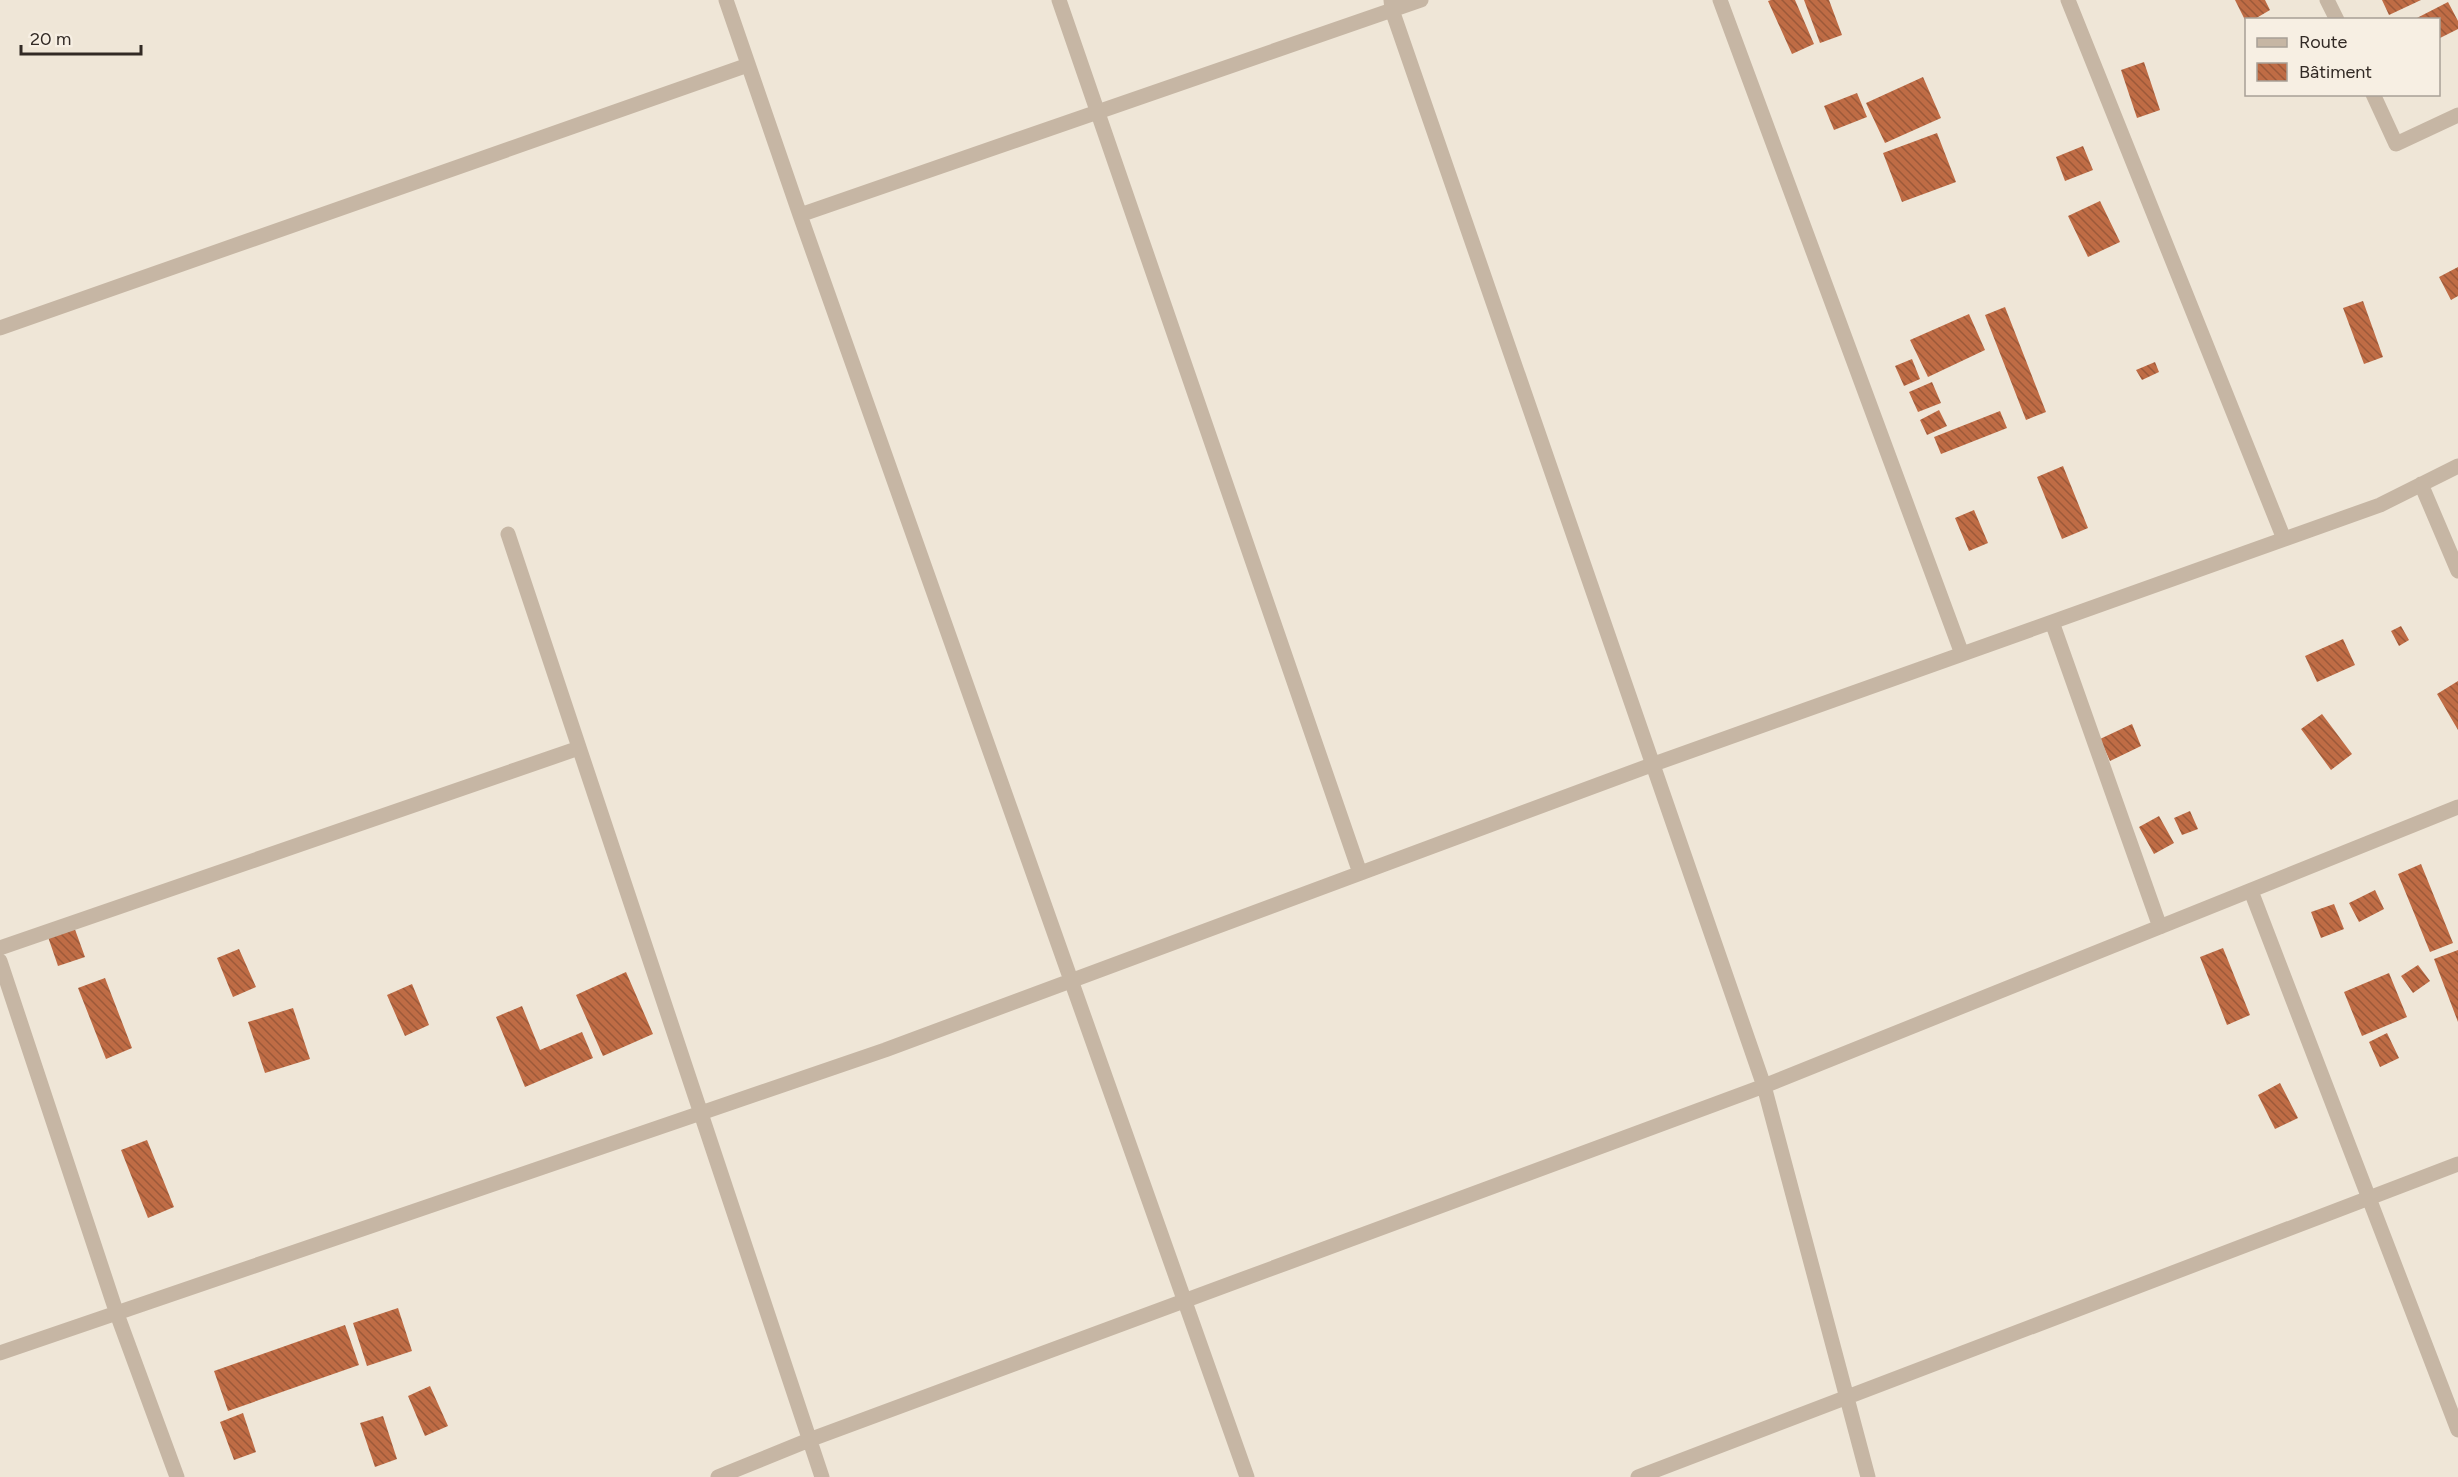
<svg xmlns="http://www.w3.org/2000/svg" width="2458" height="1477" viewBox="0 0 2458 1477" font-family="Figtree,sans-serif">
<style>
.building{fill:url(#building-back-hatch)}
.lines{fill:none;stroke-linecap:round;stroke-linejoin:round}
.minor{stroke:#c6b6a4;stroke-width:15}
</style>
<defs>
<pattern id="building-back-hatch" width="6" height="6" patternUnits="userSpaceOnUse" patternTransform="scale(1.5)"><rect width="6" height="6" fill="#bf6c45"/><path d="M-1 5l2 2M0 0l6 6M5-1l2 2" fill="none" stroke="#9c5939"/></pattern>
</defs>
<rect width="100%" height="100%" fill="#efe6d7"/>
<!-- building -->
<path class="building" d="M1771 0H1795L1814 44 1792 54 1768 1Z
M1804 0H1829L1842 35 1820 43Z
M2235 0H2265L2270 10 2253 20H2245Z
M2382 0H2421L2389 15Z
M2448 2 2458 21V29L2438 39V20H2413Z
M2144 62 2160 110 2137 118 2121 70Z
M1923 77 1941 118 1885 143 1866 103Z
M1857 93 1867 117 1834 130 1824 106Z
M1937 133 1956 182 1902 202 1883 153Z
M2083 146 2093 170 2065 181 2056 157Z
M2100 201 2120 242 2088 257 2068 216Z
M2458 267V296L2451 300 2439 277Z
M2363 301 2383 357 2364 364 2343 308Z
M2005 307 2046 412 2026 420 1985 315Z
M1969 314 1985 350 1928 377 1910 340Z
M1912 359 1920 379 1904 386 1895 366Z
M2155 362 2159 372 2142 380 2136 370Z
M1932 382 1941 403 1918 412 1909 392Z
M1939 410 1947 426 1927 435 1920 420Z
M2000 411 2007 428 1941 454 1934 437Z
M2063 466 2088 528 2062 539 2037 477Z
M1974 510 1988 543 1969 551 1955 518Z
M2401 626 2409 640 2399 646 2391 631Z
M2343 639 2355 665 2317 682 2305 656Z
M2458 681V730L2437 694Z
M2322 714 2352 754 2331 770 2301 729Z
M2132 724 2141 746 2110 761 2100 739Z
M2190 811 2198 829 2182 835 2174 818Z
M2159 816 2174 843 2154 854 2139 827Z
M2421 864 2453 943 2430 952 2398 874Z
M2375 890 2384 909 2359 922 2349 903Z
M2334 904 2344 929 2321 938 2311 912Z
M73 924 85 957 58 966 47 934Z
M2223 948 2250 1015 2227 1025 2200 957Z
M239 949 256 987 233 997 217 958Z
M2458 950V1022L2434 959Z
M2418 965 2430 981 2413 993 2401 976Z
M626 972 653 1034 603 1056 576 995Z
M2389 973 2407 1017 2362 1036 2344 992Z
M105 978 132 1048 106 1059 78 988Z
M412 984 429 1025 405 1036 387 995Z
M522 1006 540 1050 582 1032 593 1058 525 1087 496 1017Z
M293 1008 310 1059 265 1073 248 1022Z
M2387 1033 2399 1058 2380 1067 2369 1042Z
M2280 1083 2298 1118 2275 1129 2258 1095Z
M147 1140 174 1207 148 1218 121 1150Z
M398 1308 412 1351 367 1366 353 1323Z
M345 1325 359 1365 228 1411 214 1371Z
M430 1386 448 1426 425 1436 408 1396Z
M243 1413 256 1452 234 1460 220 1422Z
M383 1416 397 1459 375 1467 360 1423Z"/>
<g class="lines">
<!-- minor -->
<path class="minor" d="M726 0 800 215 1247 1477
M1059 0 1360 873
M1391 0 1392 10 1764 1086 1868 1477
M1720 0 1962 654
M2068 0 2284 539
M2327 0 2337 20
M2373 94 2396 144 2458 115
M800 215 1421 0
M0 328 748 65
M2421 484 2458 571
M508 534 822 1477
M2052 622 2160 927
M2251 891 2458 1430
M0 948 579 748
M0 961 117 1314 177 1477
M0 1353 885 1050 1654 764 2380 505 2458 466
M718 1477 809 1440 1764 1086 2458 807
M1638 1477 2458 1164"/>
</g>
<!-- legend -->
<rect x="2245" y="18" width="195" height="78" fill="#f7efe3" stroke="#a8a097" stroke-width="1.5"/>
<rect x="2257" y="38" width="30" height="9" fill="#c6b6a4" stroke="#a8a097" stroke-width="1.5"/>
<text x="2299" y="48" font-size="18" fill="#322a25">Route</text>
<rect x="2257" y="63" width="30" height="18" fill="url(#building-back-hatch)" stroke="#a8a097" stroke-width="1.5"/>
<text x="2299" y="78" font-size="18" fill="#322a25">Bâtiment</text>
<!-- scale -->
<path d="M21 45v9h120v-9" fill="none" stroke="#322a25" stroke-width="3"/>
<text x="30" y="45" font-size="18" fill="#322a25" stroke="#f7efe3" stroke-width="4.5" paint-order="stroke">20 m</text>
</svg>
